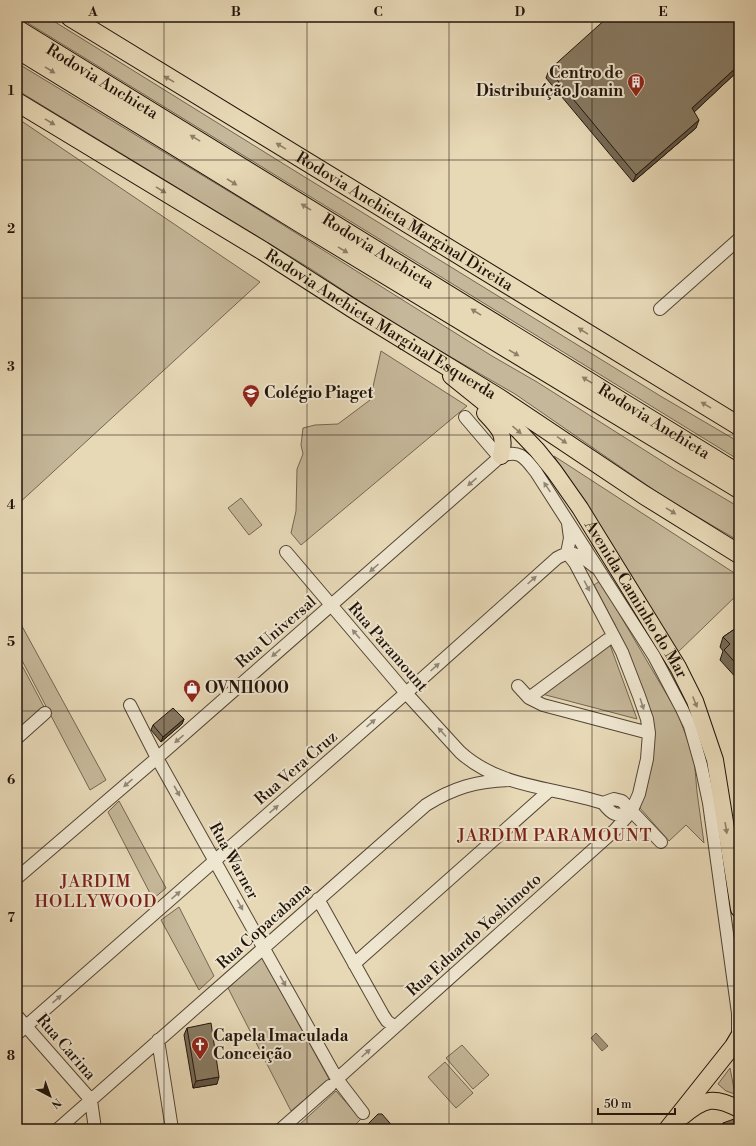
<svg xmlns="http://www.w3.org/2000/svg" width="756" height="1146" viewBox="0 0 756 1146" font-family="'Libre Bodoni',serif">
<style>
.green{fill:#c5b799;stroke:#736652}
.water{fill:#a4957c;stroke:#70614e}
.lines{fill:none;stroke-linecap:round;stroke-linejoin:round}
.minor-casing{stroke:#524535;stroke-width:14}
.major-casing{stroke:#21140a;stroke-width:18}
.highway-casing{stroke:#21140a;stroke-width:20}
.minor{stroke:#efe6d0;stroke-width:12}
.major{stroke:#e7d8b6;stroke-width:16}
.highway{stroke:#e7d8b6;stroke-width:18}
.wall{fill:#756955;stroke:#21140a}
.shaded-wall{fill:#5f5545;stroke:#21140a}
.building{fill:#887a63;stroke:#21140a}
.oneway{fill:#8e8069}
.oneway2{fill:#928877}
.grid{fill:none;stroke:#21140a;stroke-width:1;stroke-opacity:0.55}
.labels{text-anchor:middle;dominant-baseline:central;stroke-width:4;stroke-linejoin:round;paint-order:stroke}
.poi-label{font-size:16px;font-weight:bold;fill:#21140a;stroke:#efe6d0;text-anchor:start}
.street-label{font-size:16px;fill:#21140a;stroke:#efe6d0}
.neighbourhood-label{font-size:17px;letter-spacing:1px;fill:#7a1f14;stroke:#efe6d0}
.neatline{fill:none;stroke:#21140a;stroke-width:1.5}
.grid-label{font-size:13px;text-anchor:middle;font-weight:bold;fill:#21140a}
</style>
<rect width="100%" height="100%" fill="#e7d8b6"/>
<filter id="stains"><feTurbulence type="fractalNoise" baseFrequency=".005" numOctaves="4"/><feColorMatrix values="0 0 0 0 .2 0 0 0 0 .09 0 0 0 0 .02 0 0 0 .5 -.17"/></filter>
<radialGradient id="worn" r=".72"><stop offset=".6" stop-color="#630" stop-opacity="0"/><stop offset="1" stop-color="#630" stop-opacity=".3"/></radialGradient>
<!-- green -->
<path class="green" d="M18 17H47L295 171 662 397 739 442V460Z
M17 63 248 203 492 356 537 382 676 470 739 507V541L667 499 515 394 397 326 311 269 17 90Z
M17 118 260 282 17 505Z
M381 351 467 406 301 545 291 533 296 511 297 469 303 454 301 445 303 428 315 425 338 424 370 400Z
M554 456 739 576V593L676 654Z
M241 498 262 525 249 535 228 508Z
M600 581 677 712 694 757 697 792 704 843 686 825 669 841 640 808 643 786 653 752 631 663 615 625 594 585Z
M17 617 106 780 90 790 17 651Z
M610 645 637 719 542 694Z
M17 656 44 707 17 731Z
M119 801 166 888 153 899 108 812Z
M179 907 214 976 199 990 161 920Z
M262 957 329 1079 291 1111 228 988Z
M462 1045 489 1075 473 1089 446 1058Z
M445 1062 473 1093 456 1108 428 1077Z
M730 1068 735 1094 726 1091 718 1084Z
M336 1091 361 1119 351 1129H298V1126Z"/>
<!-- water -->
<path class="water" d="M596 1033 608 1046 602 1051 591 1038Z"/>
<g class="lines">
<!-- minor casing -->
<g class="minor-casing">
<path id="minor" d="M660 309 739 239
M465 417 500 458
M286 552 406 693 460 752C499 788 554 787 603 803 612 815 616 817 631 812
M518 686 529 698 543 705 649 733
M529 698 607 640
M130 705 157 758 337 1079 363 1113
M17 738 45 713
M603 803 614 799 622 801 661 842
M17 878 157 758 501 456C520 449 525 458 536 472L654 656 682 709 690 726 701 765 709 803 738 1013V1039
M318 899 383 1015 387 1021 395 1027
M354 964 550 790
M17 1016 91 1100 95 1129
M17 1034 406 693 557 558C573 548 583 557 595 567
M158 1040 172 1129
M337 1079 615 830 631 812 639 794 647 759 649 733 647 719 639 696 622 652 575 563 567 553 570 538 568 523
M58 1129 426 805C453 788 476 781 509 780
M281 1129 330 1086"/>
</g>
<!-- major casing -->
<g class="major-casing">
<g id="major">
<path id="s1" d="M451 376 518 430 537 450 554 471 580 508 678 667 695 701 715 760 739 909"/>
<path d="M485 413C500 429 506 434 501 456"/>
<path d="M683 1116C705 1098 714 1096 739 1109"/>
<path d="M667 1129 733 1046 739 1036"/>
</g>
</g>
<!-- highway casing -->
<g class="highway-casing">
<g id="highway">
<path id="s2" d="M70 17 739 426"/>
<path id="s3" d="M17 29 739 474"/>
<path d="M17 49 300 223 739 489"/>
<path id="s4" d="M17 102 263 251 352 308 499 398 644 495 739 554"/>
</g>
</g>
<!-- minor -->
<use href="#minor" class="minor"/>
<!-- major -->
<use href="#major" class="major"/>
<!-- highway -->
<use href="#highway" class="highway"/>
</g>
<!-- wall -->
<path class="wall" d="M739 17V70L694 112 696 128 633 182 546 78 549 70Z
M739 626V681L720 660 723 651 720 647 723 637Z
M184 719 182 724 161 742 151 730 153 725Z
M187 1028 217 1084 193 1088 184 1035Z
M723 1123 739 1129H723L722 1126Z"/>
<!-- shaded-wall -->
<path class="shaded-wall" d="M739 65V70L690 116 692 108Z
M699 120 696 128 633 182 636 175Z
M184 719 182 724 161 742 163 737Z
M219 1077 217 1084 193 1088 196 1081Z"/>
<!-- building -->
<path class="building" d="M608 17H739V65L692 108 699 120 636 175 549 70Z
M739 626V667L724 650 730 644 723 637Z
M173 708 184 719 163 737 153 725Z
M211 1023 219 1077 196 1081 187 1028Z
M378 1114H382L395 1129H363Z
M734 1119 739 1122V1129H725L723 1123Z"/>
<!-- one-way arrows -->
<defs><path id="oneway-solid" d="M-6-.8H1V-3.2L6.5 0L1 3.2V.8H-6Z"/></defs>
<g class="oneway">
<use href="#oneway-solid" transform="translate(50 70) rotate(32)"/>
<use href="#oneway-solid" transform="translate(169 79) rotate(-149)"/>
<use href="#oneway-solid" transform="translate(50 122) rotate(31)"/>
<use href="#oneway-solid" transform="translate(195 138) rotate(-149)"/>
<use href="#oneway-solid" transform="translate(281 146) rotate(-149)"/>
<use href="#oneway-solid" transform="translate(232 182) rotate(32)"/>
<use href="#oneway-solid" transform="translate(161 190) rotate(31)"/>
<use href="#oneway-solid" transform="translate(306 207) rotate(-148)"/>
<use href="#oneway-solid" transform="translate(343 250) rotate(31)"/>
<use href="#oneway-solid" transform="translate(476 312) rotate(-148)"/>
<use href="#oneway-solid" transform="translate(583 331) rotate(-148)"/>
<use href="#oneway-solid" transform="translate(514 353) rotate(31)"/>
<use href="#oneway-solid" transform="translate(587 380) rotate(-148)"/>
<use href="#oneway-solid" transform="translate(706 405) rotate(-149)"/>
<use href="#oneway-solid" transform="translate(517 430) rotate(41)"/>
<use href="#oneway-solid" transform="translate(562 440) rotate(34)"/>
<use href="#oneway-solid" transform="translate(671 511) rotate(32)"/>
<use href="#oneway-solid" transform="translate(695 702) rotate(68)"/>
<use href="#oneway-solid" transform="translate(726 828) rotate(81)"/>
</g>
<g class="oneway2">
<use href="#oneway-solid" transform="translate(472 482) rotate(139)"/>
<use href="#oneway-solid" transform="translate(547 487) rotate(-124)"/>
<use href="#oneway-solid" transform="translate(374 568) rotate(139)"/>
<use href="#oneway-solid" transform="translate(532 580) rotate(-42)"/>
<use href="#oneway-solid" transform="translate(587 586) rotate(62)"/>
<use href="#oneway-solid" transform="translate(356 634) rotate(-131)"/>
<use href="#oneway-solid" transform="translate(276 653) rotate(139)"/>
<use href="#oneway-solid" transform="translate(435 667) rotate(-42)"/>
<use href="#oneway-solid" transform="translate(642 704) rotate(72)"/>
<use href="#oneway-solid" transform="translate(371 723) rotate(-41)"/>
<use href="#oneway-solid" transform="translate(442 732) rotate(-132)"/>
<use href="#oneway-solid" transform="translate(179 739) rotate(139)"/>
<use href="#oneway-solid" transform="translate(128 783) rotate(139)"/>
<use href="#oneway-solid" transform="translate(177 791) rotate(61)"/>
<use href="#oneway-solid" transform="translate(274 809) rotate(-41)"/>
<use href="#oneway-solid" transform="translate(176 895) rotate(-41)"/>
<use href="#oneway-solid" transform="translate(240 905) rotate(61)"/>
<use href="#oneway-solid" transform="translate(283 981) rotate(61)"/>
<use href="#oneway-solid" transform="translate(57 999) rotate(-41)"/>
<use href="#oneway-solid" transform="translate(366 1053) rotate(-42)"/>
</g>
<!-- grid -->
<path class="grid" d="M164 17V1129M307 17V1129M449 17V1129M592 17V1129M17 160H739M17 298H739M17 435H739M17 573H739M17 711H739M17 848H739M17 986H739"/>
<!-- icons -->
<defs>
<g id="building-pin" transform="scale(0.9)"><path d="M0 17L-7.5 6A9.5 9.5 0 1 1 7.5 6Z" fill="#8f2418" stroke="#efe6d0"/><path d="M-4-6H4V6H1V3H-1V6H-4ZM-2.5-4.3h1.7v1.8h-1.7ZM.8-4.3h1.7v1.8H.8ZM-2.5-1h1.7V.8h-1.7ZM.8-1h1.7V.8H.8Z" fill="#fff"/></g>
<g id="school-pin" transform="scale(0.9)"><path d="M0 17L-7.5 6A9.5 9.5 0 1 1 7.5 6Z" fill="#8f2418" stroke="#efe6d0"/><path d="M0-5L7-2L0 1L-7-2ZM-4 1L0 2.5L4 1V4Q0 6-4 4Z" fill="#fff"/></g>
<g id="shop-pin" transform="scale(0.9)"><path d="M0 17L-7.5 6A9.5 9.5 0 1 1 7.5 6Z" fill="#8f2418" stroke="#efe6d0"/><path d="M-5-2.5h2.3a2.7 3.5 0 0 1 5.4 0H5L5.5 6h-11ZM-1.5-2.5h3a1.5 2.3 0 0 0-3 0Z" fill="#fff"/></g>
<g id="church-pin" transform="scale(0.9)"><path d="M0 17L-7.5 6A9.5 9.5 0 1 1 7.5 6Z" fill="#8f2418" stroke="#efe6d0"/><path d="M-1.2-6h2.4v3.5h3.3v2.4h-3.3V6h-2.4V-.1h-3.3v-2.4h3.3Z" fill="#fff"/></g>
</defs>
<g fill-rule="evenodd">
<use href="#building-pin" x="636" y="82"/>
<use href="#school-pin" x="251" y="393"/>
<use href="#shop-pin" x="192" y="688"/>
<use href="#church-pin" x="200" y="1045"/>
</g>
<g class="labels">
<!-- poi labels -->
<g class="poi-label">
<text x="623" y="73" text-anchor="end">Centro de<tspan x="623" dy="18">Distribuíção Joanin</tspan></text>
<text x="264" y="393">Colégio Piaget</text>
<text x="205" y="688">OVNI1000</text>
<text x="213" y="1036">Capela Imaculada<tspan x="213" dy="18">Conceição</tspan></text>
</g>
<!-- street labels -->
<g class="street-label">
<text stroke="none"><textPath href="#s3" startOffset="100">Rodovia Anchieta</textPath></text>
<text stroke="none"><textPath href="#s2" startOffset="392">Rodovia Anchieta Marginal Direita</textPath></text>
<text stroke="none"><textPath href="#s3" startOffset="424">Rodovia Anchieta</textPath></text>
<text stroke="none"><textPath href="#s4" startOffset="426">Rodovia Anchieta Marginal Esquerda</textPath></text>
<text stroke="none"><textPath href="#s3" startOffset="748">Rodovia Anchieta</textPath></text>
<text stroke="none"><textPath href="#s1" startOffset="293">Avenida Caminho do Mar</textPath></text>
<text transform="translate(276 632) rotate(-41)">Rua Universal</text>
<text transform="translate(388 647) rotate(49)">Rua Paramount</text>
<text transform="translate(296 768) rotate(-41)">Rua Vera Cruz</text>
<text transform="translate(234 861) rotate(61)">Rua Warner</text>
<text transform="translate(264 926) rotate(-42)">Rua Copacabana</text>
<text transform="translate(474 935) rotate(-42)">Rua Eduardo Yoshimoto</text>
<text transform="translate(66 1047) rotate(49)">Rua Carina</text>
</g>
<!-- neighbourhood labels -->
<g class="neighbourhood-label">
<text x="555" y="836">JARDIM PARAMOUNT</text>
<text x="96" y="882">JARDIM<tspan x="96" dy="20">HOLLYWOOD</tspan></text>
</g>
</g>
<!-- margin -->
<rect width="756" height="1146" fill="none" stroke="#e7d8b6" stroke-width="44"/>
<!-- north arrow -->
<g transform="translate(50 1096) rotate(139)" stroke="#efe6d0" stroke-width="3" paint-order="stroke">
<path d="M0-3L7 15L0 10L-7 15Z" fill="#21140a"/>
<text y="-6" font-size="11" font-weight="bold" text-anchor="middle" fill="#21140a">N</text>
</g>
<!-- scale -->
<path d="M598 1108v6h77v-6" fill="none" stroke="#21140a" stroke-width="2"/>
<text x="604" y="1108" font-size="12" fill="#21140a" stroke="#efe6d0" stroke-width="3" paint-order="stroke">50 m</text>
<rect x="22" y="22" width="712" height="1102" class="neatline"/>
<g class="grid-label">
<text x="93" y="16">A</text>
<text x="236" y="16">B</text>
<text x="378" y="16">C</text>
<text x="520" y="16">D</text>
<text x="663" y="16">E</text>
<text x="11" y="95">1</text>
<text x="11" y="233">2</text>
<text x="11" y="371">3</text>
<text x="11" y="509">4</text>
<text x="11" y="646">5</text>
<text x="11" y="784">6</text>
<text x="11" y="922">7</text>
<text x="11" y="1060">8</text>
</g>
<rect width="100%" height="100%" filter="url(#stains)"/>
<rect width="100%" height="100%" fill="url(#worn)"/>
</svg>
